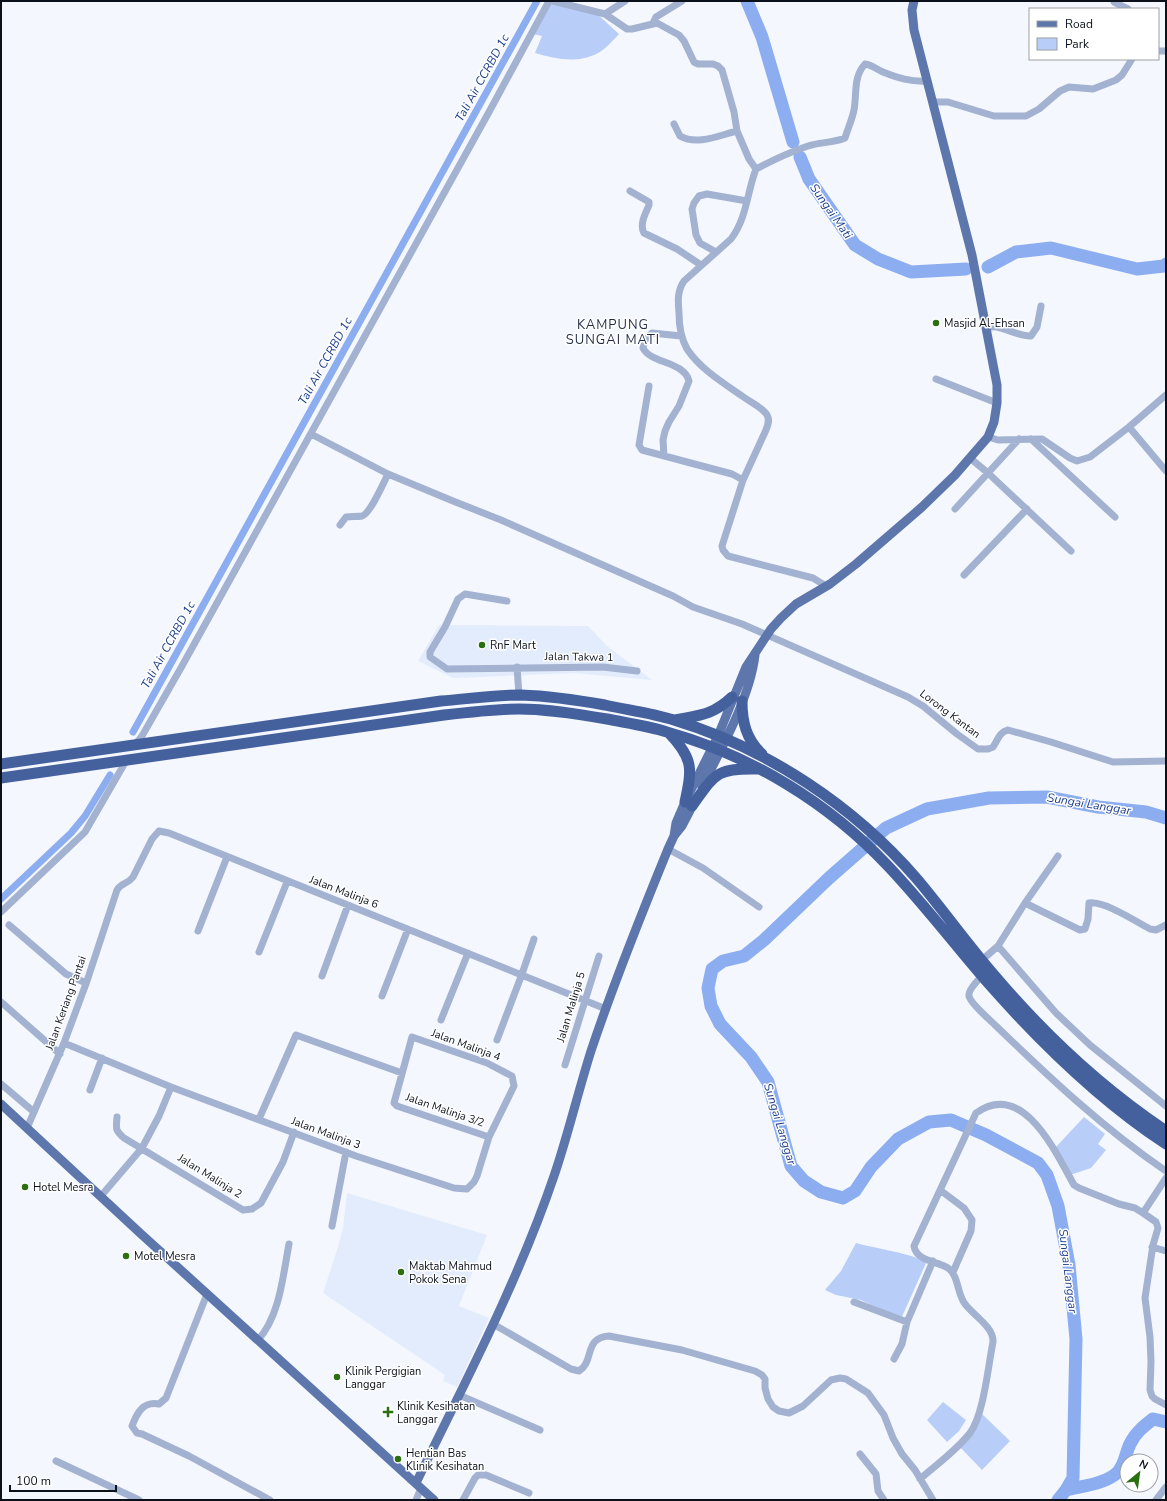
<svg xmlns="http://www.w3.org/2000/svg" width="1167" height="1501" viewBox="0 0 1167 1501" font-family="'Nunito Sans',sans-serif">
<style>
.built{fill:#e3ecfc}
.green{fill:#b8cdf8}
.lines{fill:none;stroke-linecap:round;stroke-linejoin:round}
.canal{stroke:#8cadef;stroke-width:7}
.river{stroke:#8cadef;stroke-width:13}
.minor{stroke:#a2b2d0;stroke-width:7}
.major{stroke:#5d77ac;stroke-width:9}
.highway{stroke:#44619e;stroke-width:11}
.poi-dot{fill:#2a700e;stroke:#fff;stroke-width:1.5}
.labels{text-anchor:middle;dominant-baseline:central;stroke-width:3;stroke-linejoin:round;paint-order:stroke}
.poi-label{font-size:11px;fill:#0b111b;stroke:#fff;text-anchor:start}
.street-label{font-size:11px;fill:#0b111b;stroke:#fff}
.water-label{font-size:12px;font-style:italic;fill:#1d3e8a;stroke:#fff}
.quarter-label{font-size:13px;letter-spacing:1px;fill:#1f2b44;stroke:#fff}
</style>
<rect width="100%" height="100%" fill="#f4f7fe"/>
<!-- built -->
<path class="built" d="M439 625 588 626 607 646 652 680 574 673 453 678 418 661Z
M347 1193 487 1235 459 1306 489 1318 457 1387 443 1381 445 1375 323 1293 337 1250 343 1228Z"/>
<!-- green -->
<path class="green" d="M549 3 596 13 619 34C613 40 606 49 598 53 577 64 556 59 535 53L542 36 533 34Z
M1084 1117 1105 1134 1098 1144 1106 1150 1091 1168 1070 1175 1055 1148Z
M856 1243C869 1247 920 1255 926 1263L901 1319 861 1300 836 1295 825 1290 841 1271Z
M943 1402 966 1420 959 1431 947 1442 927 1420Z
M981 1413 1010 1441 982 1470 958 1445Z"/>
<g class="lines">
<!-- canal -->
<path class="canal" d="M133 732 537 1
M1 899 71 833 85 816 110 775"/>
<!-- river -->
<path class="river" d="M747 1 762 37 793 142
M800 157 809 179 855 245 878 259 911 272 966 269
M988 267 1016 252 1051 248 1137 269 1164 266 1166 264
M1066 1490C1082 1486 1106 1484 1118 1472 1126 1462 1125 1454 1130 1444 1135 1433 1144 1426 1153 1419L1166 1422
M1058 1500 1066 1490 1073 1478 1076 1339 1069 1265 1058 1206 1047 1175 1038 1163 986 1135 951 1120 929 1122 898 1139 871 1167 855 1191 843 1198 821 1192 804 1181 791 1166 768 1082 751 1057 720 1024 711 1006 708 988 712 969 723 961 744 956 764 940 829 878 886 828 927 809 989 798 1047 797 1098 807 1146 812 1166 818"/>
<!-- minor -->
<path class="minor" d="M553 1 605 14 627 29H632L657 23 679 35 684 41 694 62 698 64H713L718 66 722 70 734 112 737 131 749 159 756 169
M1114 2 1128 9
M605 14 625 1
M653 23 656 17 682 1
M1158 51H1166
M933 102H948L994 116H1026L1039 109 1060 91 1069 87 1093 89 1116 80 1122 75 1132 59
M674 124 680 136C697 146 720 135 737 131
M756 169C747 192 747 218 731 239L684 281C677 291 678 302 679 313 679 326 681 338 687 349 701 370 725 384 745 398 752 403 763 408 767 415 770 420 768 425 766 430L743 480 722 546 723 550 728 556 813 578 826 586
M756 169C773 160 790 152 808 146 820 142 833 143 845 138 848 128 852 120 854 110 857 94 853 77 865 64 872 65 876 69 883 72 898 78 911 82 927 81
M630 191 649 202V205C646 213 639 224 644 233L677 249 701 265
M716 252 700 243 696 235 692 209 694 203 699 196 707 194 747 201
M986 329C988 328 990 327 992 327 1000 325 1019 337 1031 336L1037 327 1041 306
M936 379 997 403
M649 386 639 445 642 450 732 474 743 480
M1129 427 1166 471
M311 434 388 474 453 501 501 520 673 596 693 607 742 624 908 697 923 706 957 734 978 749H988L993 747C998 740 999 732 1008 730L1051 742 1113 762 1166 761
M988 437 998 440 1042 439 1070 458 1077 461 1090 457 1129 427 1166 395
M1031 439 1115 517
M664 456 663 440 665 431 669 422 679 406 689 381C684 361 651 364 643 348L645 340 652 333 681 336
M970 458 988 473 1071 551
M955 509 1019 439
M340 525 346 517C351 516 357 517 362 516 370 514 384 482 388 474
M964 575 1027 509
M507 601 465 594 458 599 445 627 430 652V657L447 669 603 667 637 671
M517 667 519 695
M135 745 142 736 182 666 489 112 549 1
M668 849 703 868 759 907
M1025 903 1080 930 1085 929 1088 919 1089 903C1105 901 1135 921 1150 929L1156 930 1166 925
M1 912 85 832 126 761
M9 925 66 974 86 983
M198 931 227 857
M998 946 1056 1013 1090 1045 1166 1106
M259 952 287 882
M982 960 998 946 1025 903 1058 856
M322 976 348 905
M982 976C978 980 968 990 969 996 970 1003 989 1019 995 1025 1049 1077 1104 1129 1166 1171
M382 996 408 929
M1 1002 60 1054
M441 1020 468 953
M497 1040 522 974 534 939
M64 1043 171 1087 356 1156 454 1188 467 1189 474 1182 477 1176 489 1137 514 1086 512 1076 487 1063 412 1037 394 1103 397 1106 489 1137
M565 1065 599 956
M1 1084 34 1112
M90 1090 102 1058
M117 1117C116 1129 115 1130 124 1138L243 1210 252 1209 261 1203 283 1162 294 1132
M259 1119 296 1035 402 1073
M27 1128 64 1043 87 981 117 890C122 882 127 885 133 877L152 839 159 831 169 833 606 1009
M940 1190 964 1208 972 1220 971 1231 953 1272
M101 1196 142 1148 159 1116 171 1087
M1143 1213 1156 1222 1158 1228 1153 1245 1145 1298 1150 1337 1151 1362 1150 1390 1152 1396 1155 1399 1166 1405
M332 1226 346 1152
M1152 1247 1166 1251
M207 1294 166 1398 159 1404C143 1401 137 1413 132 1426L137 1433 142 1434 189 1456 270 1500
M854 1302 907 1322
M493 1324 571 1369 579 1371C595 1361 583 1338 609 1336L682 1350 755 1371 762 1375 765 1379V1388L768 1399 773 1407 779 1411 789 1413 803 1406 831 1380 840 1378 846 1379 868 1393 884 1415 893 1438 902 1454 915 1470 933 1500
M258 1340C280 1316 283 1275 289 1244
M894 1359 902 1344 907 1322 933 1261
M459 1395 540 1430
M860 1454 876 1474 878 1491 884 1500
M56 1461 139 1500
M920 1479C937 1464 956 1451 970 1433 984 1414 988 1366 993 1342 994 1327 973 1315 965 1304 957 1294 959 1276 948 1268 937 1261 916 1261 914 1246L976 1113C1023 1079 1056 1153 1074 1185L1079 1188 1119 1204 1135 1208 1143 1213 1166 1178
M416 1500 421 1488
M463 1500 475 1478 478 1475H486L529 1493
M1156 1500 1166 1487"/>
<!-- major -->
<path class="major" d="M702 787C721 749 750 698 755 655
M674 836 676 823 685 802 718 736 746 667 771 629 781 618 796 604 830 584 856 564 922 507 955 475 988 437 994 422 997 403V385L972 255 914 30 912 10 914 1
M1 1104 140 1233 434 1500
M416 1483C465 1382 518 1282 554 1176 568 1135 578 1092 591 1051 614 982 641 915 668 849L674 836 682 826 695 801"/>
<!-- highway -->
<path class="highway" d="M742 701C742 722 746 739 762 754
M675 720C700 715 713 715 732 697
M669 733C694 759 692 769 685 802
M1 764 441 701C467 699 494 695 521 695 549 696 577 700 605 705 628 710 652 713 674 720 767 748 854 806 917 879 944 911 968 945 995 976 1045 1035 1102 1088 1166 1131
M1 778 444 715C469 712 494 709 519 709 548 709 578 714 607 719 627 723 648 726 667 732 750 755 829 803 888 866 924 904 955 945 989 984 1042 1044 1099 1100 1166 1144
M692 806C715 774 716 768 757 769"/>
</g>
<!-- markers -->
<g class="poi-dot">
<circle cx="936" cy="323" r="4"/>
<circle cx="482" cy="645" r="4"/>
<circle cx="25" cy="1187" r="4"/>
<circle cx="126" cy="1256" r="4"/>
<circle cx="401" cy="1272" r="4"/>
<circle cx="337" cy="1377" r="4"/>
<path d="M386 1406h4v4h4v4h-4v4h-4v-4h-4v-4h4z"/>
<circle cx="398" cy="1459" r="4"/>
</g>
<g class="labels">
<!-- poi labels -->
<g class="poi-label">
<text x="944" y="323">Masjid Al-Ehsan</text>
<text x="490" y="645">RnF Mart</text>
<text x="33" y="1187">Hotel Mesra</text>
<text x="134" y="1256">Motel Mesra</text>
<text x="409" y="1266">Maktab Mahmud<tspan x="409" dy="13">Pokok Sena</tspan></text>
<text x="345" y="1371">Klinik Pergigian<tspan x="345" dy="13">Langgar</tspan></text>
<text x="397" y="1406">Klinik Kesihatan<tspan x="397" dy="13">Langgar</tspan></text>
<text x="406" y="1453">Hentian Bas<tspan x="406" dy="13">Klinik Kesihatan</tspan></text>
</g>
<!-- street labels -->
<g class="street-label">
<text transform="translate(579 657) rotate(1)">Jalan Takwa 1</text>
<text transform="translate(950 714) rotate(37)">Lorong Kantan</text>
<text transform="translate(344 892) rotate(21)">Jalan Malinja 6</text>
<text transform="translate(66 1003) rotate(-70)">Jalan Keriang Pantai</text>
<text transform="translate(571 1007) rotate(-73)">Jalan Malinja 5</text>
<text transform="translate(466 1045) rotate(20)">Jalan Malinja 4</text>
<text transform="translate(445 1110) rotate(19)">Jalan Malinja 3/2</text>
<text transform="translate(326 1133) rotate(20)">Jalan Malinja 3</text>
<text transform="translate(210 1176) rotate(32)">Jalan Malinja 2</text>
</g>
<!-- water labels -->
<g class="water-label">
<text transform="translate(482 78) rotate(-61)">Tali Air CCRBD 1c</text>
<text transform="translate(831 211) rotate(55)">Sungai Mati</text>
<text transform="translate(325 361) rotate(-61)">Tali Air CCRBD 1c</text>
<text transform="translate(168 645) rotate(-61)">Tali Air CCRBD 1c</text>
<text transform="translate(1089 804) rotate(9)">Sungai Langgar</text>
<text transform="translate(780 1124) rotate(73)">Sungai Langgar</text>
<text transform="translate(1068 1271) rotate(83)">Sungai Langgar</text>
</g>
<!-- quarter labels -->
<g class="quarter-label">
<text x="613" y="325">KAMPUNG<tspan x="613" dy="15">SUNGAI MATI</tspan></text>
</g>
</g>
<!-- border -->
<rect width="1167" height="1501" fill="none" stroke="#0b111b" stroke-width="4"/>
<!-- legend -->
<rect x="1029" y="8" width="130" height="52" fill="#ffffff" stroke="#9da0a4"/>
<rect x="1037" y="21" width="20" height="6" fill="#5d77ac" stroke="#9da0a4"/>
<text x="1065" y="28" font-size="12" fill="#0b111b">Road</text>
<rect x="1037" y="38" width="20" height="12" fill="#b8cdf8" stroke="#9da0a4"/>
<text x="1065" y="48" font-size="12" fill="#0b111b">Park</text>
<!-- north arrow -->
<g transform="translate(1139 1473) rotate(29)"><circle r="19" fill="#ffffff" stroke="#9da0a4"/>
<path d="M0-3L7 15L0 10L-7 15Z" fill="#2a700e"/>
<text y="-6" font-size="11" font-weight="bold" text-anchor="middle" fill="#0b111b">N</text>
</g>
<!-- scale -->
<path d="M10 1485v6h106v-6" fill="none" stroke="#0b111b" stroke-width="2"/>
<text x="16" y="1485" font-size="12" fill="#0b111b" stroke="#ffffff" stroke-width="3" paint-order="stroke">100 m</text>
</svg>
